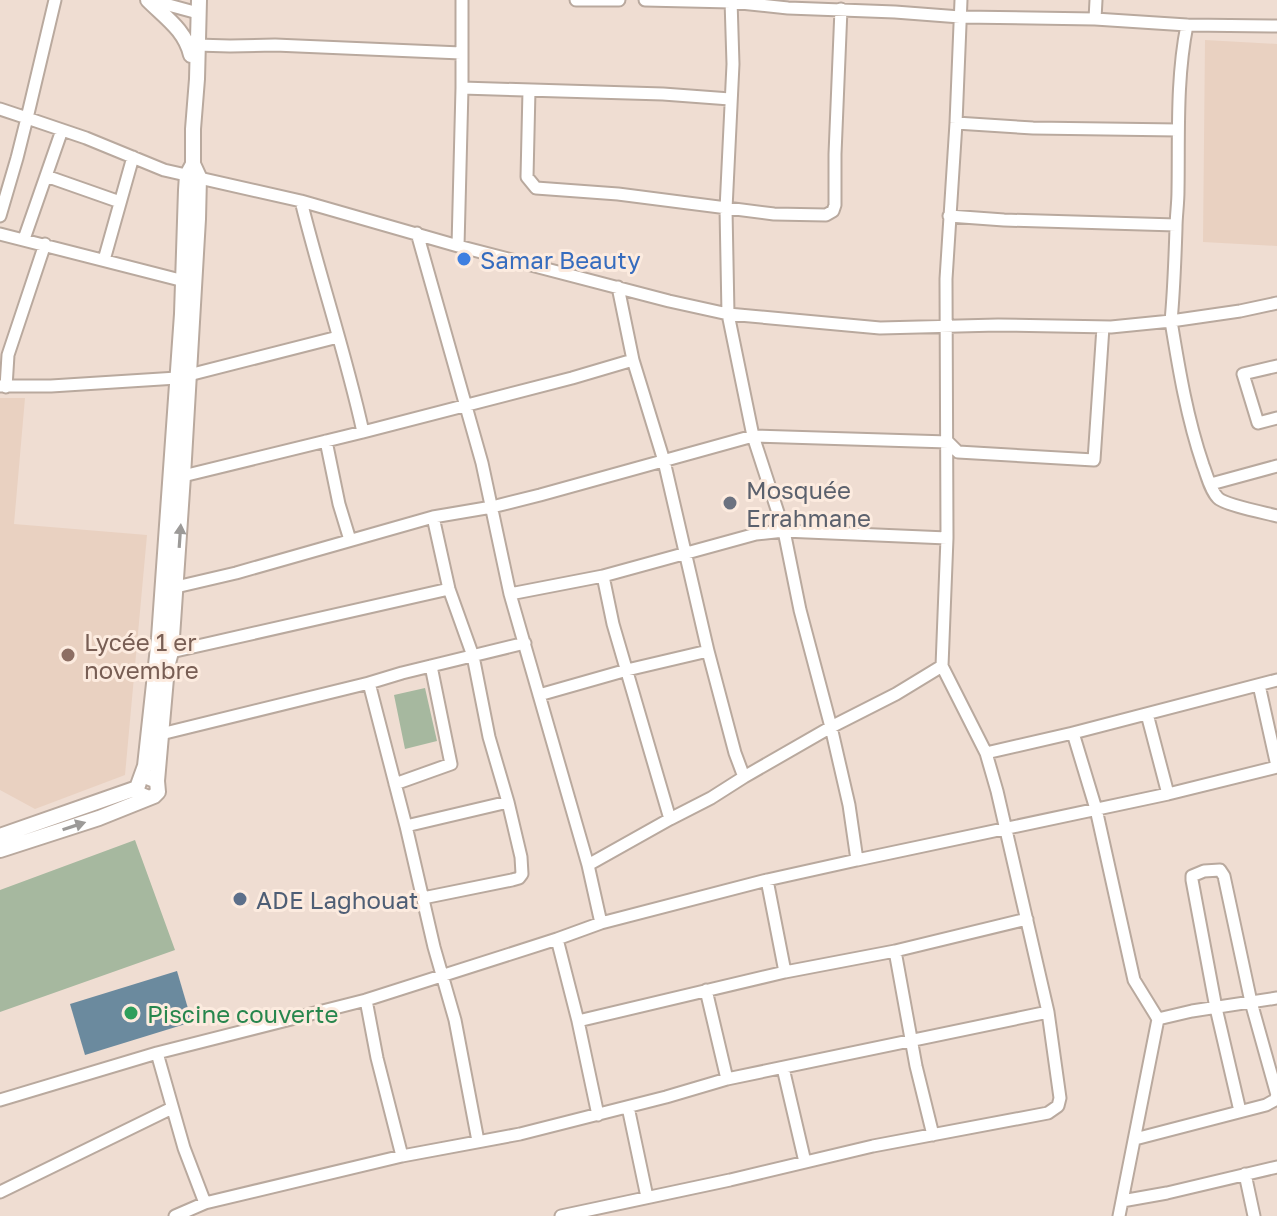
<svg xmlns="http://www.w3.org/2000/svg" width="1277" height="1216" viewBox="0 0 1277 1216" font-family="'Golos Text',sans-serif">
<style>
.built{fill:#e9d1c1}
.grass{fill:#a6b89f}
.water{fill:#6b8a9e}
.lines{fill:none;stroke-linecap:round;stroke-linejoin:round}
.minor-casing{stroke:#b9a99e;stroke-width:15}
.tertiary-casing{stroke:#b9a99e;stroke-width:18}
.minor{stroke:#fff;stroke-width:11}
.tertiary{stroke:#fff;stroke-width:14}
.oneway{fill:#9c9a98}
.shop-dot{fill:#3f7fe0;stroke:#fcebdf;stroke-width:3}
.worship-dot{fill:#6b7280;stroke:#fcebdf;stroke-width:3}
.education-dot{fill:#8d6e63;stroke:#fcebdf;stroke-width:3}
.service-dot{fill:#5c6f8a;stroke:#fcebdf;stroke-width:3}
.leisure-dot{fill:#2e9e5b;stroke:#fcebdf;stroke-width:3}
.labels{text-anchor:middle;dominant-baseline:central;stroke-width:6;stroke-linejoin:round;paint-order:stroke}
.shop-label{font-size:24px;fill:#366cbe;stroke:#fcebdf;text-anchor:start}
.worship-label{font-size:24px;fill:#5b616d;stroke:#fcebdf;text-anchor:start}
.education-label{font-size:24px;fill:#785e54;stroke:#fcebdf;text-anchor:start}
.service-label{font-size:24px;fill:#4e5e75;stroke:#fcebdf;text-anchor:start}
.leisure-label{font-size:24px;fill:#27864d;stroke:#fcebdf;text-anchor:start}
</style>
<rect width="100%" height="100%" fill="#efddd2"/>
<!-- built -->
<path class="built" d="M1205 40 1277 44V246L1203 242Z
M0 398H25L14 524 147 535 125 775 35 809 0 790Z"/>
<!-- grass -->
<path class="grass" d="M425 688 437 741 405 749 394 695Z
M135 840 175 950 0 1012V890Z"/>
<!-- water -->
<path class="water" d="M177 971 192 1022 85 1055 70 1004Z"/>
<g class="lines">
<!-- minor casing -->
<g class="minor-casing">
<path id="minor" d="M55 0 27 118 86 138 164 170 301 201 458 246 669 301 728 314 726 209 733 64 731 0
M150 0 198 13
M576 0H619
M645 0 731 2 788 8 895 12 960 17 1095 19 1187 25 1277 26
M1095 19 1096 0
M196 45 230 46 275 45 461 53
M462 88 663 94 730 99
M529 90 527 177 536 188 618 194 774 214 826 215 833 211 835 205V154L841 9
M0 109 27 118 17 158 0 216
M956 123 1033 128 1178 130
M46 176 120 202
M949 216 1004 220 1176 225
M417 233 482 463 510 594 588 865 601 923
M0 234 184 281
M24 239 62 130
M458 246 462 88V0
M104 260 133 157
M618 287 633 360 664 461 708 651
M1277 303 1240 311 1171 321C1179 370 1187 418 1203 465 1207 475 1210 490 1218 498 1225 505 1266 513 1277 516
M1277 366 1243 374 1258 423 1277 418
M0 386H51L177 378 338 337
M6 387 8 355 45 244
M363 432 572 378 633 360
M326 441 339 504 350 540
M183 476 363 432C346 354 320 278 301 201
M1211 484 1277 466
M603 576 613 624 670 819
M168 586 176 587 236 573 433 517 492 507 540 495 753 436 948 442 958 452 1094 460 1103 327
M510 594 603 576 756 534 784 531 947 538
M171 652 449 589
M1259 685 1277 766
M539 695 627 670 708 651 735 753 744 777
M1147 714 1168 794
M1073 733 1096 809 1134 980 1158 1019
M161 734 369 683
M986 753 1073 733 1277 680
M395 784 451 764 431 666
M406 826 508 802
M857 860 1168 794 1277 767
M588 865 670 819 711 798 744 777 831 727 896 694 942 666 947 538 946 279 956 123 961 0
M767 880 785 972
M423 898 512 880 519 878 522 874 521 857 508 802 489 737 473 656 449 589 433 517
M557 939 578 1021
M706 990 727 1079
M366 1000 377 1058 402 1156
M157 1053 184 1148 205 1203
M783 1068 805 1162
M0 1100 157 1053 366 1000 557 939 601 923 767 880 857 860 849 805 831 727 800 610 784 531 753 436 728 314 880 328 998 325 1111 327 1171 321C1174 290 1175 259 1176 228 1176 216 1178 204 1178 191 1179 136 1176 80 1187 25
M628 1107 647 1197
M598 1115 578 1021 785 972 895 951
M933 1135 916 1066 895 951 1027 919
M1135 1139 1266 1105 1275 1100 1277 1095 1251 1002 1224 876 1220 870 1204 871 1192 876V880L1216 1008 1240 1111
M478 1141 455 1020 434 947 406 826 369 683 402 673 525 643
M1245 1174 1254 1216
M0 1192 172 1108
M1122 1201 1167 1193 1277 1167
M175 1216 205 1203 402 1156 520 1134 666 1097 727 1079 1048 1012
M561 1216 730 1180 873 1146 1048 1113 1058 1106 1060 1098 1048 1012 997 791 986 753 942 666
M1119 1216 1158 1019 1192 1011 1277 998"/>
</g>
<!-- tertiary casing -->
<g class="tertiary-casing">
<path id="tertiary" d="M148 0C166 18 185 30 191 55
M142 778 147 777 157 781 158 792 154 796 149 798 139 794 137 788 145 766 159 638 182 314 186 190 187 175 193 164
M157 781 167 667 171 652 183 476 198 219 199 177 193 164V129L197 79 199 0
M0 836 137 788
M0 850 99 818 149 798"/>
</g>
<!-- minor -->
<use href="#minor" class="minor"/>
<!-- tertiary -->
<use href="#tertiary" class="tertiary"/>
</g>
<!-- one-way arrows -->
<defs><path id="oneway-solid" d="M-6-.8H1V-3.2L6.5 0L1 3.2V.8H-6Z" transform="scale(2)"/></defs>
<g class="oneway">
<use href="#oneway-solid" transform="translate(180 536) rotate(-86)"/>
<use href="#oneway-solid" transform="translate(74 826) rotate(-18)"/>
</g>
<!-- markers -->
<circle class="shop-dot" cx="464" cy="259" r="8"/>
<circle class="worship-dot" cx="730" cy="503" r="8"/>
<circle class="education-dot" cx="68" cy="655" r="8"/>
<circle class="service-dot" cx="240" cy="899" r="8"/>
<circle class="leisure-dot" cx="131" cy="1013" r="8"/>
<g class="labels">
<!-- shop labels -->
<g class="shop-label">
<text x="480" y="259">Samar Beauty</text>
</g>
<!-- worship labels -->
<g class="worship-label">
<text x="746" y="489">Mosquée<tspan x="746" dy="28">Errahmane</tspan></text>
</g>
<!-- education labels -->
<g class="education-label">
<text x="84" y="641">Lycée 1 er<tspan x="84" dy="28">novembre</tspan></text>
</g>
<!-- service labels -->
<g class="service-label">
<text x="256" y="899">ADE Laghouat</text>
</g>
<!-- leisure labels -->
<g class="leisure-label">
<text x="147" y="1013">Piscine couverte</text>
</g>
</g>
</svg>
